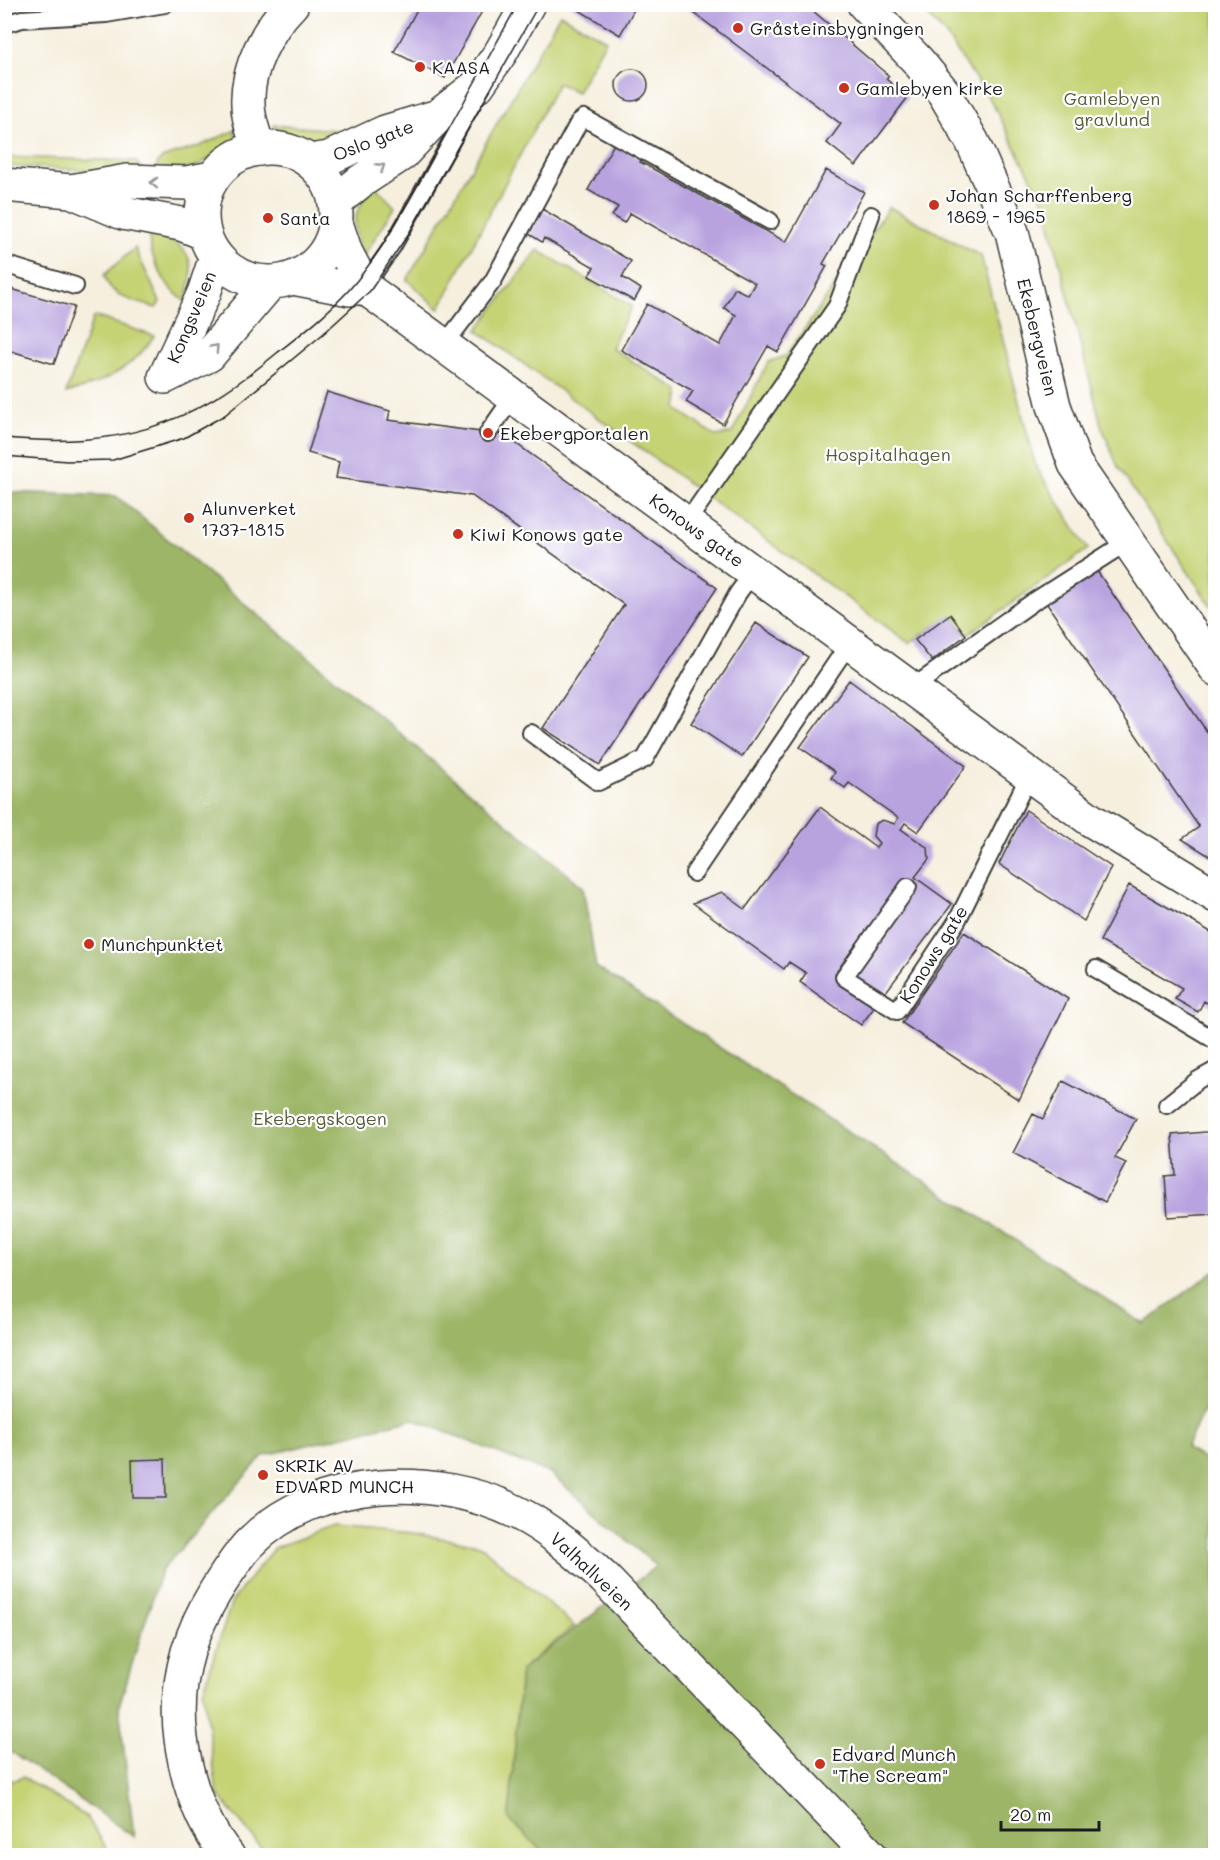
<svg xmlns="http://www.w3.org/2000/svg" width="1220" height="1860" viewBox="0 0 1220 1860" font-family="Mali,sans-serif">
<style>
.green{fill:#c5d375;stroke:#707848;stroke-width:1.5}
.forest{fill:#9cb566;stroke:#5c6841;stroke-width:1.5}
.building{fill:#b8a3df}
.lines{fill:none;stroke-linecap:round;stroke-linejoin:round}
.service-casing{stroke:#3d3c39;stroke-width:20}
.minor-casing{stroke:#3d3c39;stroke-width:36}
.tertiary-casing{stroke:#3d3c39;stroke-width:36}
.secondary-casing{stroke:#3d3c39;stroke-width:36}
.service{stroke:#fff;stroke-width:16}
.minor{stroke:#fff;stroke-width:33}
.tertiary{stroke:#fff;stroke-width:33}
.secondary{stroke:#fff;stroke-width:33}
.tram{stroke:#1c1c1c;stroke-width:1.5}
.oneway{stroke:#999}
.poi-dot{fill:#c8321e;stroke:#fff;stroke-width:2}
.labels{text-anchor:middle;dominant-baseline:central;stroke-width:4.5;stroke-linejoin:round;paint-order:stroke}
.poi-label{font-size:18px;fill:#1c1c1c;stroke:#fff;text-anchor:start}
.park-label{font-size:18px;fill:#575c3b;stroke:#fff}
.street-label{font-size:18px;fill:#1c1c1c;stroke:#fff}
</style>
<rect width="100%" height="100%" fill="#fff"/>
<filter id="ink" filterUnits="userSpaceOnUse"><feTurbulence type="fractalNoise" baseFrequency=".0167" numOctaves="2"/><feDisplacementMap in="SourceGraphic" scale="12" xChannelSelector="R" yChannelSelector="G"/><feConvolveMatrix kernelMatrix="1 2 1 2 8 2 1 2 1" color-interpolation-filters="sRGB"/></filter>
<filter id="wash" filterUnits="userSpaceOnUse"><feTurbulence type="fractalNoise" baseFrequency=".008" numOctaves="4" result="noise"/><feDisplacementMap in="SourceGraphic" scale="24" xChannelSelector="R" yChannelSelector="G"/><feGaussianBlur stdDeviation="1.35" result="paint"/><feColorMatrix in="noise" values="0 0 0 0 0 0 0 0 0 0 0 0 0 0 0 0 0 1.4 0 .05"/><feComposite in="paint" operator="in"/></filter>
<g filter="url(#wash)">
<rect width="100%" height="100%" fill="#f6efde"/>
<!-- green -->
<path class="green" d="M919 5H1215V612L1118 467 1102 428 1044 202 991 101 947 37Z
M560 14 606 40 577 92 558 83 439 309 407 280Z
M274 125 338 130 344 140C318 144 299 136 274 134Z
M235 130 236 139 198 166 158 173 157 164 162 158 200 146Z
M4 157 135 161 143 169V173L5 166Z
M375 186 395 207 363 257C352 225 350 212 375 186Z
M889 207 981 256 1036 467 1088 549 967 635 951 615 909 643 477 330 538 250 632 306 611 348 680 391 677 409 716 436 732 433 768 362 786 356Z
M149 232C190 243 199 262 185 301 165 288 148 256 149 232Z
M135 248 160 302 156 308C135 301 110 298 104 275Z
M97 317 154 336C134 368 102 384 66 393L93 318Z
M334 1526 412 1533 480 1545 574 1626 521 1670 509 1819 546 1855H267L217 1793 203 1691 232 1601 274 1548Z
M23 1777 87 1817 111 1855H5V1783Z"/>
<!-- forest -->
<path class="forest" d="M5 492 116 496 583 887 596 967 1144 1324 1215 1270V1386L1186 1448 1215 1466V1855H546L509 1819 521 1670 656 1566 551 1474 413 1419 263 1456 161 1571 119 1706 134 1837 13 1753 5 1756Z"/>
<g id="blocks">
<!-- building -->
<path class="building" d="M420 4H486L445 78 394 52Z
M569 4H637L620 35Z
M682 4H805L889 76 886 79 908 97 856 166 827 143 841 124Z
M616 85a16 16 0 1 1 32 0a16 16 0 1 1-32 0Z
M614 144 642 159 640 162 786 242 826 170 864 192 823 264 827 266 778 352 768 346 723 424 686 402 693 391 621 350 647 304 720 345 736 315 724 308 735 288 748 295 755 283 630 213 624 223 612 216 618 207 588 190Z
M542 209 631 261 622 277 641 289 634 301 589 276 594 267 544 238 542 242 529 234Z
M4 287 74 307 54 364 11 351 9 358 4 356Z
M327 392 390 411 388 420 504 435 717 588 600 765 543 728 624 605 472 496 336 478 339 462 308 453Z
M1097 571 1216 745V853L1211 857 1182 839 1199 827 1047 604Z
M950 614 966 635 932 661 915 640Z
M756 623 808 657 742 757 691 723Z
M849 680 966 766 918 832 905 823 901 829 928 848 929 859 915 877 952 904 861 1025 800 982 806 973 789 962 784 969 693 903 722 892 745 909 820 807 876 848 879 843 873 836 875 824 882 820 895 824 898 818 849 783 845 788 831 778 835 772 800 747Z
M1026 810 1111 867 1084 921 999 864Z
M1129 885 1216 935V1008L1204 1001 1198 1012 1175 999 1182 988 1100 941Z
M964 932 1068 999 1019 1100 902 1023Z
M1063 1081 1136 1119 1115 1158 1126 1163 1105 1202 1013 1153 1033 1114 1043 1119Z
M1216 1131V1214L1168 1217 1165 1176 1175 1175 1172 1135Z
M165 1459 166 1498H133L132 1460Z"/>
</g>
</g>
<g filter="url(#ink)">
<use href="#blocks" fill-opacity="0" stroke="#3d3c39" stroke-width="1.5"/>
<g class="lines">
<!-- service casing -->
<g class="service-casing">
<path id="service" d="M4 24 22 19 106 14 165 4
M4 264 75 286
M364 287 392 247 477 95
M444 345 493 281 579 122 584 118 770 221
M488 433 513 397
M687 522 837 306 871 215
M912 688 1033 602 1127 542
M531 733 598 782 645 759 738 593 754 571
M694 873 850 642
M908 887 844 977 897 1011 957 921 1030 774
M1096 969 1216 1041
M1167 1105 1198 1080 1216 1070"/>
</g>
<!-- minor casing -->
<g class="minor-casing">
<path id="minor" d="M864 4 917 60 944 93 972 141 1012 232 1054 406 1075 464 1216 669
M259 149C254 134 248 119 248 104 246 69 268 28 292 4
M336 223 346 253 364 287 1091 820 1216 896
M293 278 350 289 364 287"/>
</g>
<!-- tertiary casing -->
<g class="tertiary-casing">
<path id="tertiary" d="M309 161 329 158 385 132 435 117
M335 202 361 181 402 154 437 117 478 85 501 52 528 4
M228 1856C200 1822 187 1782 181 1739 174 1686 187 1638 215 1592 225 1576 236 1558 249 1544 316 1475 436 1472 518 1513 551 1530 577 1553 604 1578L871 1856"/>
</g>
<!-- secondary casing -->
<g class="secondary-casing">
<path id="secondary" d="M202 215a67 67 0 1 1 134 0a67 67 0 1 1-134 0Z
M4 185 71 191 127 181 187 183 212 178
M71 191 123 213 181 224 204 233
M165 377 209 355 270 283
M165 377 204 293 216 257"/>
</g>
<!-- service -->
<use href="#service" class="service"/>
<!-- minor -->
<use href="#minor" class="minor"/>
<!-- tertiary -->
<use href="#tertiary" class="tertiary"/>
<!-- secondary -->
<use href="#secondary" class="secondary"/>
<!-- tram -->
<path class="tram" d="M4 438C121 448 187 428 277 353 302 333 327 314 349 290 383 251 409 201 434 156 462 105 490 55 518 4
M4 456 67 461 113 460 184 438 225 415 323 334 370 291 409 233 539 4"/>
</g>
<!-- one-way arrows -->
<defs><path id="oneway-chevron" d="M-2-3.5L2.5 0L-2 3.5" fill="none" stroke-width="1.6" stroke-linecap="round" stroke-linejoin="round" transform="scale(1.5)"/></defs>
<g class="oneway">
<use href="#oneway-chevron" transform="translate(381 167) rotate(-33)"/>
<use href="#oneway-chevron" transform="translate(154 183) rotate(-179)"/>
<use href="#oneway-chevron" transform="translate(215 348) rotate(-47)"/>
</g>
</g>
<!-- markers -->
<g class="poi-dot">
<circle cx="738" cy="28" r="6"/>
<circle cx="420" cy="67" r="6"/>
<circle cx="844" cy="88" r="6"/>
<circle cx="934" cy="205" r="6"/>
<circle cx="268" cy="218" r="6"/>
<circle cx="488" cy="433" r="6"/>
<circle cx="189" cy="518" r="6"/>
<circle cx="458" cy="534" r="6"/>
<circle cx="89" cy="944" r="6"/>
<circle cx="263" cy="1475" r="6"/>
<circle cx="820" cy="1764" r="6"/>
</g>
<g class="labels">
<!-- poi labels -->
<g class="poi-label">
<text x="750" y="28">Gråsteinsbygningen</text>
<text x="432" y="67">KAASA</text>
<text x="856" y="88">Gamlebyen kirke</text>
<text x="946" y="195">Johan Scharffenberg<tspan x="946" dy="21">1869 - 1965</tspan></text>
<text x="280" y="218">Santa</text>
<text x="500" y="433">Ekebergportalen</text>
<text x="201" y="508">Alunverket<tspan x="201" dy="21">1737-1815</tspan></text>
<text x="470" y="534">Kiwi Konows gate</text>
<text x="101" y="944">Munchpunktet</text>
<text x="275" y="1465">SKRIK AV<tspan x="275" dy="21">EDVARD MUNCH</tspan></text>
<text x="832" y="1754">Edvard Munch<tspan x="832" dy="21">"The Scream"</tspan></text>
</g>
<!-- park labels -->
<g class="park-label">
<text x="1112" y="98">Gamlebyen<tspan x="1112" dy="21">gravlund</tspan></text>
<text x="888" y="454">Hospitalhagen</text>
<text x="320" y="1118">Ekebergskogen</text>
</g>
<!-- street labels -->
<g class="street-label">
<text transform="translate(373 140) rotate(-21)">Oslo gate</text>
<text transform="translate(191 317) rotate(-67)">Kongsveien</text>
<text transform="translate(1038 337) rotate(76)">Ekebergveien</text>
<text transform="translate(697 530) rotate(36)">Konows gate</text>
<text transform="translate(933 954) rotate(-58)">Konows gate</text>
<text transform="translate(592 1571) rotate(43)">Valhallveien</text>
</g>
</g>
<!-- margin -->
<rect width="1220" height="1860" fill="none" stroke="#fff" stroke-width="24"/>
<!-- scale -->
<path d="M1001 1821v9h98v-9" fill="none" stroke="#1c1c1c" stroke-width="3"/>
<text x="1010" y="1821" font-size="18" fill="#1c1c1c" stroke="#ffffff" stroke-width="4.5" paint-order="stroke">20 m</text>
</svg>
